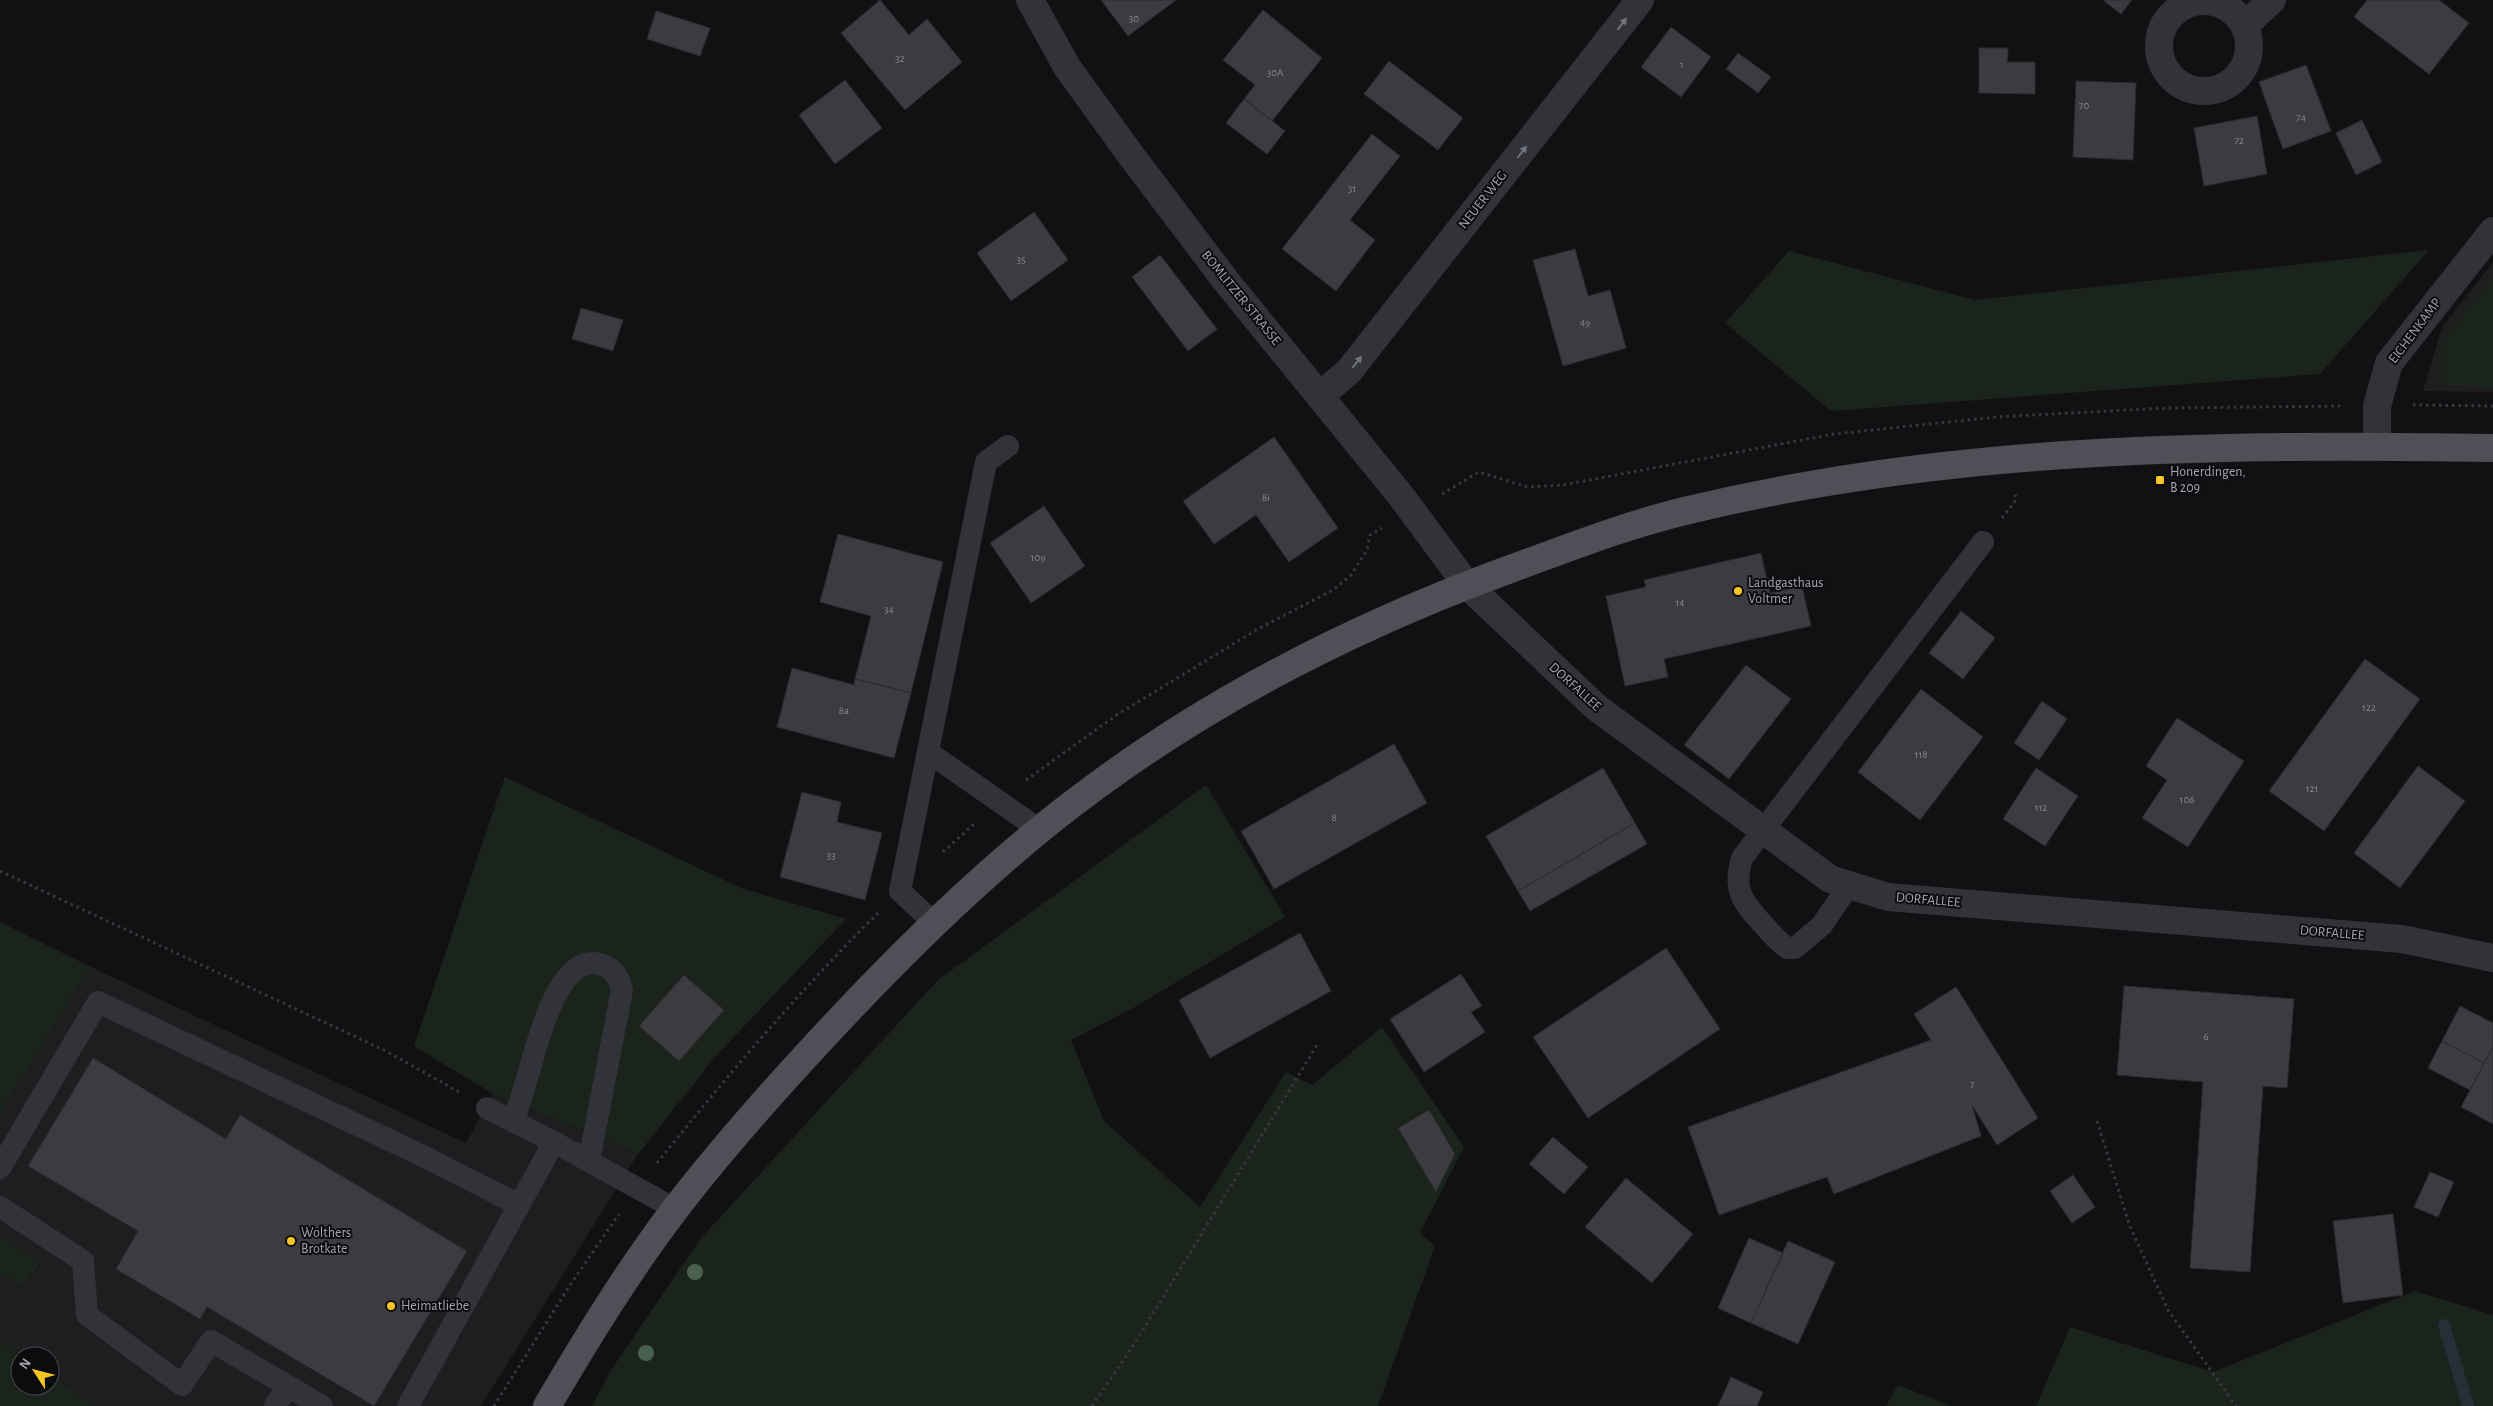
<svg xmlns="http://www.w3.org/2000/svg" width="2493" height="1406" viewBox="0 0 2493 1406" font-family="'Alegreya Sans',sans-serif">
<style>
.built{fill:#1e1d20}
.green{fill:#1b231d}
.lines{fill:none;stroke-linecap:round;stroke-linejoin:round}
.stream{stroke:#272e37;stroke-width:12}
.building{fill:#3b3b40;stroke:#2c2b2f}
.path{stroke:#38393f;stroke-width:3;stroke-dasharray:2.5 4;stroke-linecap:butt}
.service{stroke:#323338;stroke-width:22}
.minor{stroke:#323338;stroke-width:28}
.primary{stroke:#4e4f57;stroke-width:28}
.tree{fill:#4a604e}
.oneway{fill:#70727c}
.poi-dot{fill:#f8c624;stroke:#0c0c0e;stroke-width:2}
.labels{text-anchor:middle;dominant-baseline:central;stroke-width:4;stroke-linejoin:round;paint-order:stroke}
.number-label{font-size:11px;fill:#888b97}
.street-label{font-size:14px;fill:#a2a6b4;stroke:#0c0c0e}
.poi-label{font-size:14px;fill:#a2a6b4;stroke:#0c0c0e;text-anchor:start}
</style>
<rect width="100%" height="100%" fill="#111113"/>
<!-- built -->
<path class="built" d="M2493 262V392L2423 391 2442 327Z
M91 967 466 1143 493 1094 638 1154 481 1406H97L50 1375V1356H22L0 1341V1273L22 1288 41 1263 0 1235V1114Z"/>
<!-- green -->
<path class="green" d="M2429 250 2320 374 1831 411 1725 323 1789 251 1975 300Z
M2493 276V387L2441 386 2440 344Z
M505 777 741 888 846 919 716 1056 638 1154 493 1094 414 1046Z
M1206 785 1285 917 1135 1007 1071 1040 1104 1121 1200 1207 1286 1072 1312 1085 1382 1027 1464 1147 1420 1233 1435 1246 1378 1406H592L611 1370 701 1238 938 980Z
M0 922 91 967 0 1114Z
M0 1235 41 1262 22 1288 0 1273Z
M2415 1291 2493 1315V1406H2036L2070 1327 2213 1372Z
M0 1341 22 1356H20V1386H50V1375L97 1406H0Z
M1898 1385 1951 1406H1886Z"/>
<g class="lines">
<!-- stream -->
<path class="stream" d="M2444 1325 2468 1406"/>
</g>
<!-- building -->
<path class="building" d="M880 0 909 35 927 19 962 62 905 110 841 33Z
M1101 0H1176L1128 36Z
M2103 0H2132L2121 14Z
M2367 0H2439L2469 23 2429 74 2354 17Z
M1263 10 1322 58 1272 121 1244 99 1255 85 1223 60Z
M656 11 710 28 700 56 647 39Z
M1671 27 1711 57 1681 97 1641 67Z
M1979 48H2008L2007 62H2035V94L1979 93Z
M1738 53 1771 77 1758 93 1726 69Z
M1389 61 1463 118 1438 150 1364 94Z
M2306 65 2331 131 2283 149 2259 82Z
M845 80 882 128 835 164 799 115Z
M2076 81 2136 83 2133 160 2073 157Z
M1244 99 1285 131 1267 154 1226 123Z
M2257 116 2267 174 2204 186 2194 128Z
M2362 120 2382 162 2356 175 2336 133Z
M1372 134 1400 156 1350 220 1375 240 1336 291 1282 249Z
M1034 212 1068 260 1011 301 977 253Z
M1575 249 1588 296 1610 290 1626 348 1563 366 1533 260Z
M1160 255 1217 329 1188 351 1132 277Z
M581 308 623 320 613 351 572 339Z
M1274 437 1338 528 1289 562 1256 515 1214 544 1183 501Z
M1044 506 1085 566 1031 603 990 543Z
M838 534 943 562 911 693 855 679 871 616 820 602Z
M1761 553 1770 593 1802 586 1811 626 1664 659 1668 677 1625 686 1606 596 1646 587 1644 580Z
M1961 611 1995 638 1963 679 1929 653Z
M2365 659 2420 699 2324 831 2269 791Z
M1746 665 1791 699 1729 779 1684 745Z
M792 668 854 685 855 679 911 693 894 758 777 727Z
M1921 689 1983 737 1920 820 1858 772Z
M2042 701 2067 719 2039 760 2014 743Z
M2177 718 2244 761 2188 847 2142 818 2167 780 2146 766Z
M1394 744 1427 803 1274 889 1241 831Z
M2418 766 2465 801 2400 888 2354 853Z
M1603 768 1635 823 1518 891 1486 836Z
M2036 768 2078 796 2045 846 2003 819Z
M802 792 841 802 837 822 882 833 865 900 780 877Z
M1635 823 1647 844 1530 911 1518 891Z
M1300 933 1331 991 1210 1058 1179 1000Z
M1666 948 1720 1029 1588 1118 1533 1037Z
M1461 974 1482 1006 1471 1012 1485 1032 1424 1072 1390 1019Z
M684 975 724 1010 679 1061 639 1026Z
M2124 986 2294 999 2287 1088 2263 1086 2250 1272 2190 1268 2203 1082 2117 1075Z
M1956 987 2038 1118 1997 1145 1972 1105 1981 1136 1834 1194 1827 1177 1719 1215 1688 1127 1931 1040 1914 1014Z
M2460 1006 2493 1023V1047L2484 1063 2442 1041Z
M2442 1041 2484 1063 2470 1090 2428 1068Z
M2493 1047V1124L2461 1107Z
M93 1058 226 1139 240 1115 467 1251 374 1406 207 1307 200 1319 116 1269 138 1231 28 1166Z
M1429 1110 1455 1154 1436 1192 1398 1128Z
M1553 1137 1588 1167 1564 1194 1529 1164Z
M2430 1172 2454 1182 2438 1217 2414 1207Z
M2073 1175 2095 1207 2072 1223 2050 1191Z
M1626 1178 1693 1234 1652 1283 1585 1227Z
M2393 1214 2403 1295 2343 1303 2333 1221Z
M1749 1238 1783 1253 1751 1323 1718 1308Z
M1788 1241 1835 1262 1798 1344 1751 1323Z
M1731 1377 1763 1392 1757 1406H1718Z"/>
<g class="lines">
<!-- path -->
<path class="path" d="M2413 405 2493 406
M1442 494 1479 472 1527 487 1563 485 1834 434 1996 417 2165 408 2341 406
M2002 518 2016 500 2015 494
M1026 780 1118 714 1258 629 1333 590 1351 575 1367 550 1370 535 1382 528
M943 852 975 823
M0 871 384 1050 459 1092
M2097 1121 2129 1224 2168 1310 2236 1406
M657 1163C727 1076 799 991 878 913
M494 1406 572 1282 619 1214
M1092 1406 1135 1343 1317 1045"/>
<!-- service -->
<path class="service" d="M928 752 1040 830
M1849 885 1822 925 1795 948H1787C1777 941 1769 931 1761 922 1741 900 1733 889 1742 858L1983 542
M933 922 900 891 986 462 1008 446
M487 1108 554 1142 675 1209
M513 1122C518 1108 522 1095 526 1082 535 1053 556 953 599 964 613 967 619 977 622 990L589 1161
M0 1168 98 1002 425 1157 519 1205
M0 1207 83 1261 87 1315 182 1385 211 1341 322 1406
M275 1406 288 1386
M408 1406 554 1142"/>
<!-- minor -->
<path class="minor" d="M1030 0 1067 67 1130 154 1226 281 1401 496 1467 585 1597 708 1830 879 1888 897 2402 939 2493 958
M2159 46a45 45 0 1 1 90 0a45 45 0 1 1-90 0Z
M2245 25 2272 0
M1321 395 1349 371 1640 0
M2377 446V406L2389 363 2493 231"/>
<!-- primary -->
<path class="primary" d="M547 1406C586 1340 626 1274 673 1212 731 1136 797 1064 863 995 935 920 1011 848 1095 787 1222 693 1365 622 1513 568 1571 547 1629 524 1689 510 1954 446 2222 444 2493 448"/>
</g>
<!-- trees -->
<g class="tree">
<circle cx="695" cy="1272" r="8"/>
<circle cx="646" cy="1353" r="8"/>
</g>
<!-- one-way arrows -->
<defs><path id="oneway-solid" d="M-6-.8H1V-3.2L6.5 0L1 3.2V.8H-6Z" transform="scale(1.25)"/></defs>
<g class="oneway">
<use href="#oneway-solid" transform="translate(1622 24) rotate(-52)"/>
<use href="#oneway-solid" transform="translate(1522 152) rotate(-52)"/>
<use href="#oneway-solid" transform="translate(1357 362) rotate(-52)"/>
</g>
<!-- markers -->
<g class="poi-dot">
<rect x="2155" y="475" width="10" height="10" rx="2.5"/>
<circle cx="1738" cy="591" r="5"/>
<circle cx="291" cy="1241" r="5"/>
<circle cx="391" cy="1306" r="5"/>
</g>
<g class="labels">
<!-- number labels -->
<g class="number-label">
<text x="1134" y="18">30</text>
<text x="900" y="58">32</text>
<text x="1682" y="64">1</text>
<text x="1275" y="72">30A</text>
<text x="2084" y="105">70</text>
<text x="2301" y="117">74</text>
<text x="2239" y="140">72</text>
<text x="1352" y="188">31</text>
<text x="1021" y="259">35</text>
<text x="1585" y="322">49</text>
<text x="1266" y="497">8i</text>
<text x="1038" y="557">109</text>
<text x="1680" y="602">14</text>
<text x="889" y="609">34</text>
<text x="2369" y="707">122</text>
<text x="844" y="710">8a</text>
<text x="1921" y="754">118</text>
<text x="2312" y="788">121</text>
<text x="2187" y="799">106</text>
<text x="2041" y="807">112</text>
<text x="1334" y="817">8</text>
<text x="831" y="855">33</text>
<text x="2206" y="1036">6</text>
<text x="1972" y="1084">7</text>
</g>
<!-- street labels -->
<g class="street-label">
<text transform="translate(1483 200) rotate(-52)">NEUER WEG</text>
<text transform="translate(1241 298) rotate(51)">BOMLITZER STRASSE</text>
<text transform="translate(2415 331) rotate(-53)">EICHENKAMP</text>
<text transform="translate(1575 687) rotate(42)">DORFALLEE</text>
<text transform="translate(1928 900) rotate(5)">DORFALLEE</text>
<text transform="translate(2332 933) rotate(5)">DORFALLEE</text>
</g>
<!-- poi labels -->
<g class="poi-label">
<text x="2170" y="472">Honerdingen,<tspan x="2170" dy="16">B 209</tspan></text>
<text x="1748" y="583">Landgasthaus<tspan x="1748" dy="16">Voltmer</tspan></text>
<text x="301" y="1233">Wolthers<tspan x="301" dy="16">Brotkate</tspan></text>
<text x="401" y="1306">Heimatliebe</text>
</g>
</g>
<!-- north arrow -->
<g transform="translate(35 1371) rotate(306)"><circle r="24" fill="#0c0c0e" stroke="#484a50"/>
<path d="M0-4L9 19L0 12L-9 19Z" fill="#f8c624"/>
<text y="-8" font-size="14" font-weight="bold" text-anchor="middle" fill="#a2a6b4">N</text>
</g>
</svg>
